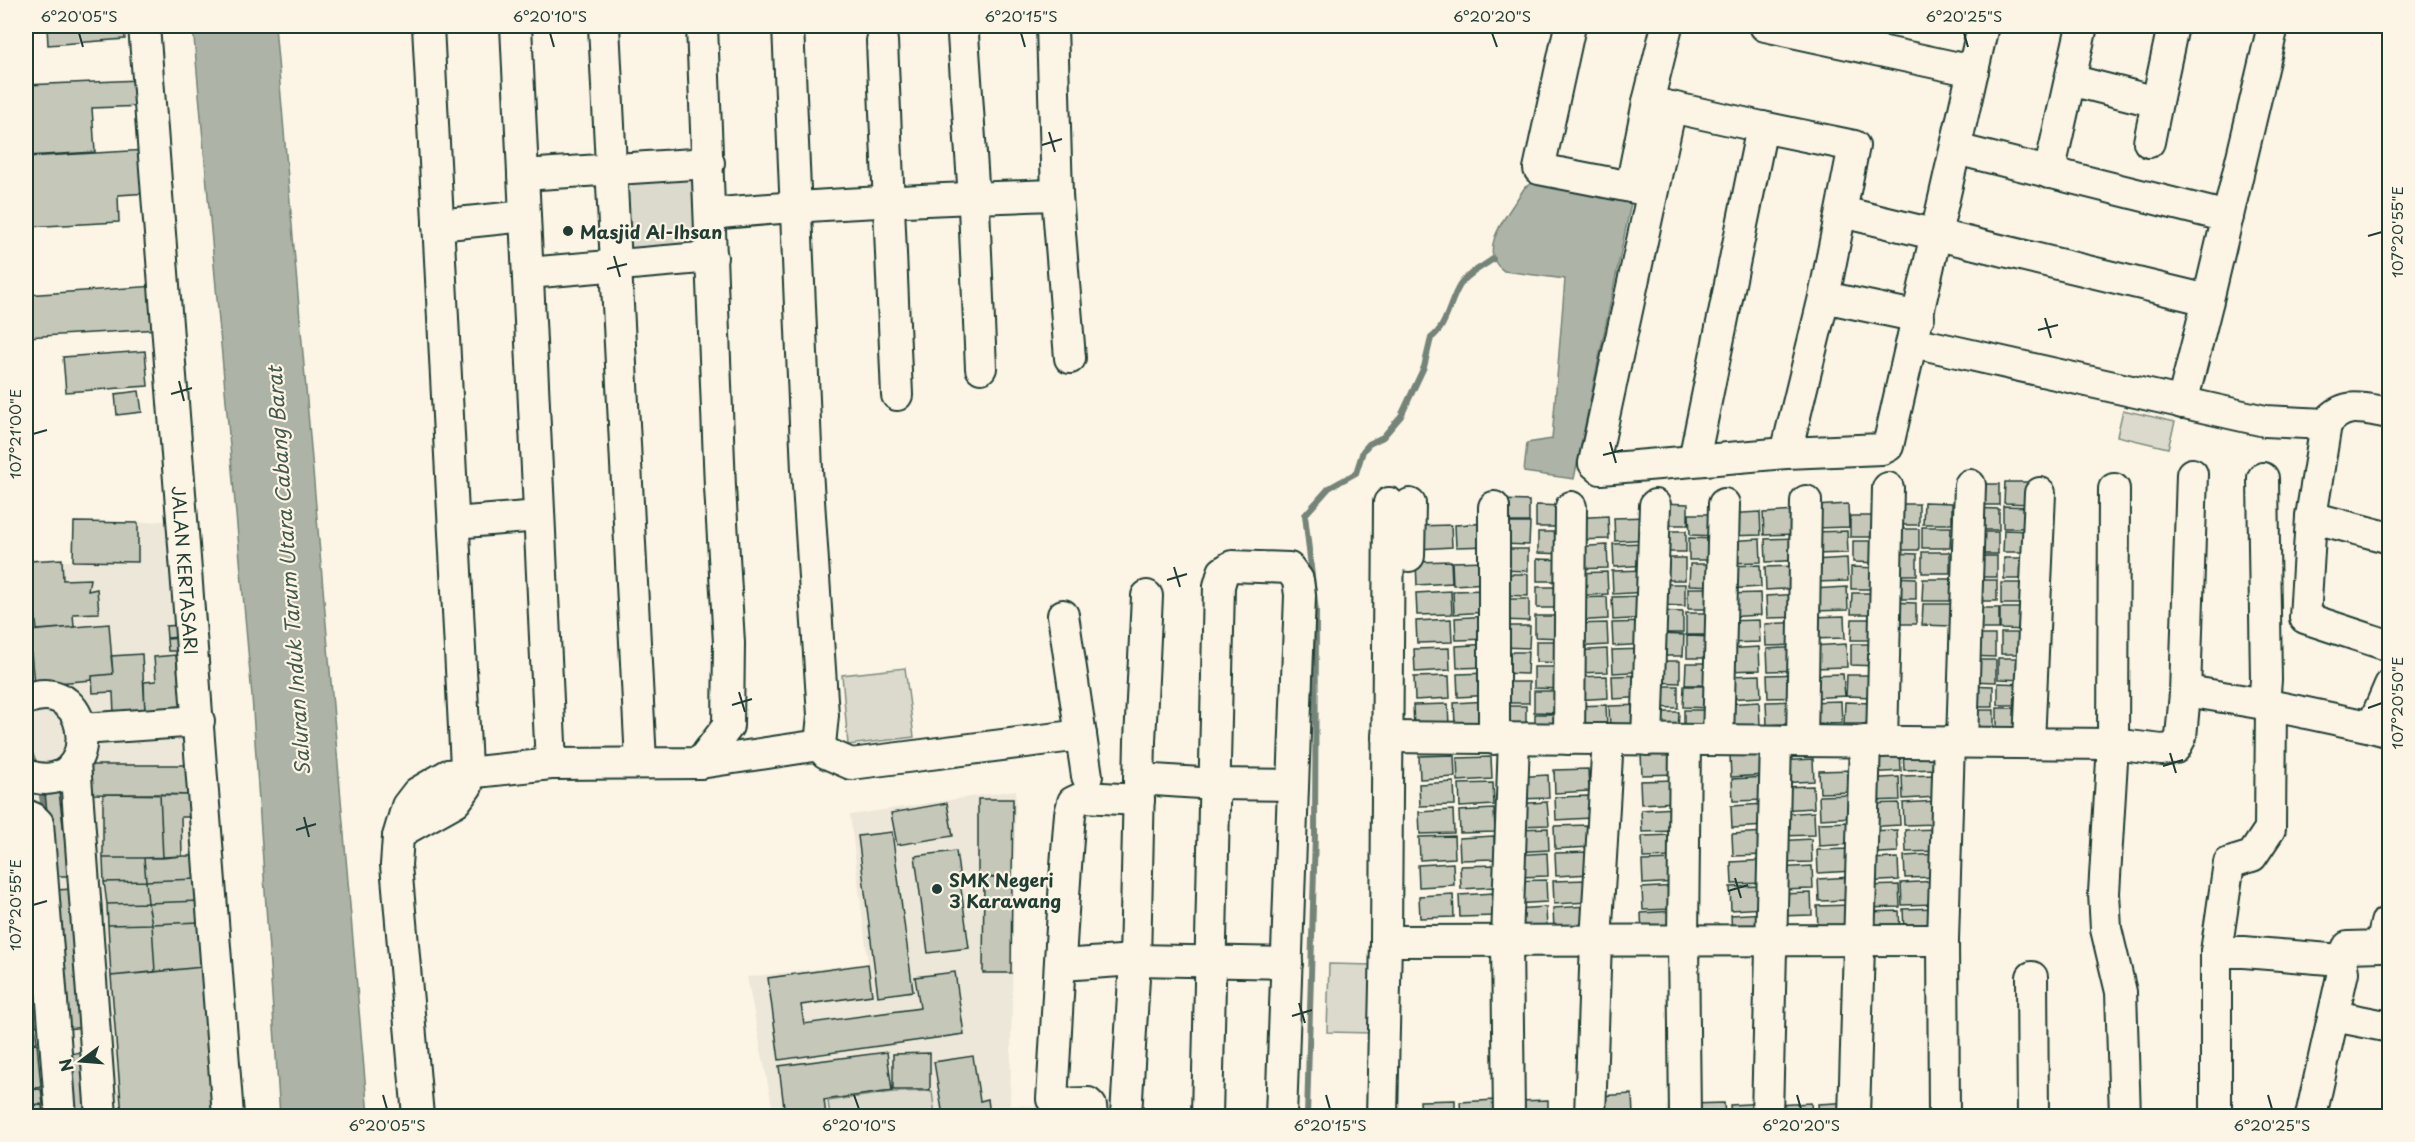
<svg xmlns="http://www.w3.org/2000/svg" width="2415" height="1142" viewBox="0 0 2415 1142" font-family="'Playpen Sans',sans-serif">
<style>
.built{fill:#ece7d8}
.green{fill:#dcdacc;stroke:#7e8c80;stroke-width:1.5}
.water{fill:#aeb3a7;stroke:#758479;stroke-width:1.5}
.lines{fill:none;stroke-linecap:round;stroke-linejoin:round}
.stream{stroke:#758479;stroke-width:6}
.building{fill:#c5c7b9;stroke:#1f3d34;stroke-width:1.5}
.minor-casing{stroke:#1f3d34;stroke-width:34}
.minor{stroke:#fcf5e5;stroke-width:30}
.ticks{fill:none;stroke:#1f3d34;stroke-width:2}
.poi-dot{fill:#1f3d34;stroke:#fcf5e5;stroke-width:2}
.labels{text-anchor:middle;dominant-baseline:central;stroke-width:4.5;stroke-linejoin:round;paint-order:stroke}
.poi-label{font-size:18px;font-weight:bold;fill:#1f3d34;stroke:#fcf5e5;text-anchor:start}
.street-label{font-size:18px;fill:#1f3d34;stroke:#fcf5e5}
.water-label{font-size:20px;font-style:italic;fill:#435a51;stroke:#fcf5e5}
.neatline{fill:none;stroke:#1f3d34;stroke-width:2}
.ticks-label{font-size:15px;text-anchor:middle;fill:#1f3d34}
</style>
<rect width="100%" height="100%" fill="#fcf5e5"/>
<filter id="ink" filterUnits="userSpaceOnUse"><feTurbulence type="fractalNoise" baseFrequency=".0167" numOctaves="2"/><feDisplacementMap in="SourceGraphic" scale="12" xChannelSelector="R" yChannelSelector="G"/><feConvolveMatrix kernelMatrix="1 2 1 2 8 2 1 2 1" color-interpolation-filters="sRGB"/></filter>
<g filter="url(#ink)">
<!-- built -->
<path class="built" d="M193 518 242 1116H26V689L31 688 26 638V561H73L74 522 138 523Z
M1016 790 1010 1105 1042 1106 1081 1116H774L747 977 868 963 850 815Z"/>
<!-- green -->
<path class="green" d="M709 163 712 257 615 265 611 169Z
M2123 410 2175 422 2168 448 2117 436Z
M905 668 914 737 848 745 842 675Z
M1329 964 1374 965 1372 1033 1327 1032Z
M932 1091 935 1116H830L828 1101 894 1092Z"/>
<!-- water -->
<path class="water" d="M193 26H275L368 1116H280L252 696Z
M1534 182 1632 198 1574 479 1524 472 1527 443 1552 439 1565 279 1504 271C1473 251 1512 209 1525 187Z"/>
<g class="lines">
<!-- stream -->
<path class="stream" d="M26 651 28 686
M26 727 28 709
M26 745 37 767
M41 791 45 814
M1307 1116 1315 834 1316 611 1305 515 1329 488 1356 473 1363 451 1369 444 1383 437 1401 416 1424 367 1431 338C1447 327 1449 302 1460 285 1468 273 1481 268 1493 259"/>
</g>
<!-- building -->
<path class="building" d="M26 26H124L125 39 48 45 47 26 26 28Z
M139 80 143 106 92 108 95 152 26 156V85Z
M147 150 149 193 118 195 119 222 26 227V157Z
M156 286 159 329 26 337V295Z
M145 351 148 386 66 392 63 357Z
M139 391 142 412 117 415 115 394Z
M2005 482H2033V504L2004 503Z
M1971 484H1999V505H1971Z
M1501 500 1529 501V522H1501Z
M1924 502 1952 503V524H1923Z
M1660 503 1688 504V525H1660Z
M1848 504 1849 527 1815 528 1814 506Z
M1890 504H1919V525H1890Z
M1536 505 1564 506V527H1536Z
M2003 506 2031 507V528H2003Z
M1971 508 1999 509V530H1971Z
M1798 511 1799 534 1764 535 1763 513Z
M1760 512 1761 535 1726 536 1725 514Z
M1689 514H1718V536L1690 535Z
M1608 516 1609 539 1574 540 1573 518Z
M1850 516H1878V537H1850Z
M1648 517 1649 539 1615 541 1614 518Z
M74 522 138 523V562L73 561Z
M1490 523 1491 546 1456 547 1455 525Z
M1501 523H1530L1529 545 1501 544Z
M1451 525 1452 547 1418 549 1416 526Z
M1922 527H1951L1950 548H1922Z
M1891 529H1919V550H1891Z
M2004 530 2032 531V552H2003Z
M1658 531H1686V552H1658Z
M1847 531 1848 553 1814 554 1813 532Z
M1538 532H1566V554L1538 553Z
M1970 532H1998V554H1970Z
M1689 538 1718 539 1717 560H1689Z
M1799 538 1800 560 1766 562 1765 539Z
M1760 539 1761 562 1726 563 1725 541Z
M1853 541H1881V563L1853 562Z
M1647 543 1648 565 1614 567 1613 544Z
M1607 545 1608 568 1573 569 1572 547Z
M1500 549H1528V571L1500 570Z
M1922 552H1950V573H1922Z
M1889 553 1917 554V575H1889Z
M1969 556H1997V577H1969Z
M1657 558H1685V580H1656Z
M1847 558 1848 581 1814 582 1813 560Z
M2004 558H2032V579H2004Z
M62 559 63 580 90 579 88 591 97 589 99 613 73 614 74 627 37 630 29 561Z
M1537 559 1565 560V581H1537Z
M1451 561 1452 583 1417 585 1416 562Z
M1487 561 1488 583 1453 585 1452 562Z
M1690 564H1718V586L1689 585Z
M1760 565 1761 587 1726 589 1725 566Z
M1800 566 1801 588 1766 590 1765 567Z
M1851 567 1879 568V589H1851Z
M1647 570 1648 592 1613 594 1612 571Z
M1607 572 1608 594 1573 596 1572 573Z
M1500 574H1528V596L1500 595Z
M1888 577 1916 578V599H1888Z
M1923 579H1951V601H1922Z
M1969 580H1997V601H1969Z
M2001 583H2029V604H2001Z
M1657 584H1685V606L1657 605Z
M1537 587H1565V608H1537Z
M1847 587 1848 610 1813 611 1812 589Z
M1688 588H1716V609H1688Z
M1487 590 1488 612 1454 614 1453 591Z
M1451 591 1452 614 1417 615 1416 593Z
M1760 593 1761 615 1726 617 1725 594Z
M1852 593H1880L1879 614H1851Z
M1801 594 1802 617 1767 618 1766 596Z
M1646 596 1647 618 1613 620 1612 597Z
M1607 597 1608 619 1573 621 1572 598Z
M1501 599H1529V621L1501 620Z
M1887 602 1916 603V624H1888Z
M1923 604H1951V626L1922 625Z
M1970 608H1999V629H1970Z
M2000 608H2029V630L2000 629Z
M1655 611 1683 612V633H1655Z
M1686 613H1715L1714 635H1686Z
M1489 616 1490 639 1456 640 1455 618Z
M1535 616H1563V638L1535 637Z
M1844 616 1845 638 1811 639 1810 617Z
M1451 619 1452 642 1417 643 1416 621Z
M1852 619H1880V640H1851Z
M1759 620 1760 642 1726 643 1725 621Z
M1647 622 1648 644 1613 646 1612 623Z
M1800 622 1801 645 1766 646 1765 624Z
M1607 623 1608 645 1573 647 1572 624Z
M109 624 113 674 92 676V680L34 685 29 631Z
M180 625 181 637 167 638 166 626Z
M1501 626H1530L1529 648 1501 647Z
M2001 633H2030L2029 654H2001Z
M1655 634 1684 635 1683 656H1655Z
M1967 635H1995V657L1967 656Z
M1687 636 1715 637V658H1687Z
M181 638 182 651H168L167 639Z
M1536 641H1564V663L1536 662Z
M1490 644 1491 667 1457 668 1456 646Z
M1846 644 1847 667 1812 668 1811 646Z
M1851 644H1879V666L1851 665Z
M1759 647 1760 670 1725 671 1724 649Z
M1802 647 1803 670 1768 671 1767 649Z
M1449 648 1450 670 1415 672 1414 649Z
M1607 649 1608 672 1574 673 1573 651Z
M1646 649 1647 671 1613 673 1612 650Z
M1499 652H1528L1527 674 1499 673Z
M142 654 145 712 114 714 113 692 93 693 92 676 113 674 111 656Z
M176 655 181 706 145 712 144 682 156 681 154 657Z
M1998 658H2027V680L1998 679Z
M1968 660H1996V682L1968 681Z
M1652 661H1680V683L1652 682Z
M1686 663H1714V685H1685Z
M1534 667H1563L1562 689 1534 688Z
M1492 673 1493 695 1458 697 1457 674Z
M1802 674 1803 697 1768 698 1767 675Z
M1843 674 1845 696 1810 698 1809 675Z
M1647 675 1648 697 1613 699 1612 676Z
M1760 675 1761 697 1726 699 1725 676Z
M1847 675H1875L1874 697 1846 696Z
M1449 676 1450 698 1415 700 1414 677Z
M1607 676 1608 698 1574 700 1573 677Z
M1501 682H1529V703H1500Z
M1998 683 2026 684V705H1998Z
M1964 685 1993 686V707H1964Z
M1650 686H1678V708L1650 707Z
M1684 686H1712V708L1683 707Z
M1534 691H1562V713L1534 712Z
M1488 701 1489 724 1455 725 1454 703Z
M1801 701 1802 723 1767 725 1766 702Z
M1841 701 1842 723 1807 725 1806 702Z
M1759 702 1760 725 1726 726 1725 704Z
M1845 702 1872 703 1873 724H1844Z
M1448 704 1449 726 1414 728 1413 705Z
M1606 705 1607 727 1572 729 1571 706Z
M1644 705 1645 727 1610 729 1609 706Z
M1498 706H1526V728L1498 727Z
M1997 708H2025V730L1997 729Z
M1684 710H1712V732L1684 731Z
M1966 710H1994V732L1966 731Z
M1650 712H1679L1678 733H1650Z
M1535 714H1563V735H1535Z
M1938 746 1939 769 1904 770 1903 748Z
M1900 749 1901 771 1867 773 1866 750Z
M1676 751 1677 774 1642 775 1641 753Z
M1765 753 1766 775 1731 777 1730 755Z
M1454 755 1455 777 1420 779 1419 756Z
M1491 757 1492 779 1458 781 1457 758Z
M1813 759 1814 781 1779 783 1778 761Z
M90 765H190L189 795 91 794Z
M1588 769 1589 791 1555 793 1554 770Z
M1853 770 1854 792 1820 793 1819 771Z
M1548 775 1549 798 1514 799 1513 777Z
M1936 775 1937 797 1903 799 1902 776Z
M1767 777 1768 800 1733 801 1732 779Z
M1899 777 1900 800 1866 801 1865 779Z
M1675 780 1676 802 1641 804 1640 781Z
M1454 782 1455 805 1420 806 1419 784Z
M1493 783 1494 805 1460 807 1459 784Z
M1813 786 1814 808 1779 810 1778 787Z
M59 792 69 876H54L45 793Z
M103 794H160L163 858H103Z
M160 794 189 795 192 817H181L182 856 163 858Z
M1853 795 1854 817 1820 819 1819 796Z
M1589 796 1590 818 1556 820 1555 797Z
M978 799H1013L1012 878 978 877Z
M1937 801 1938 824 1904 825 1903 803Z
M1547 802 1549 825 1514 826 1513 804Z
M947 803 953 836 897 845 891 813Z
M1899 803 1900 825 1865 827 1864 804Z
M1766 804 1767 826 1732 828 1731 806Z
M1676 808 1677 831 1642 832 1641 810Z
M1494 809 1495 832 1460 833 1459 811Z
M1453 810 1454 833 1420 834 1419 812Z
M1814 812 1815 835 1780 836 1779 814Z
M1853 822 1854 844 1819 846 1818 823Z
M1589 825 1590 847 1555 849 1554 826Z
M1548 828 1549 850 1514 852 1513 829Z
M1940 829 1941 851 1906 852 1905 830Z
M1897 830 1898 852 1863 854 1862 831Z
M892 832 913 991 878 996 858 836Z
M1766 832 1767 855 1733 856 1732 834Z
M1676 835 1677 857 1643 858 1642 836Z
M1454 836 1455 858 1420 860 1419 837Z
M1494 836 1495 859 1460 860 1459 838Z
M1811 839 1812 862 1777 863 1776 841Z
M1852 849 1853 871 1818 873 1817 850Z
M956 851 969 948 928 953 915 856Z
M1589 852 1590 874 1556 876 1555 853Z
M1547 853 1548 876 1513 877 1512 855Z
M1939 854 1940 877 1905 878 1904 856Z
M182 856H196V879L146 881 144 858Z
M103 858H144L146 881 104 882Z
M1898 858 1899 880 1864 882 1863 859Z
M1676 860 1677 882 1643 884 1642 861Z
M1766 860 1767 883 1732 884 1731 862Z
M1453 863 1454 885 1419 887 1418 865Z
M1495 865 1496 887 1461 889 1460 866Z
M1812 866 1813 889 1778 890 1777 868Z
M1852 877 1853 900 1819 901 1818 879Z
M984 878H1012L1011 973H983Z
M196 879 199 901 148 903 146 881Z
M1546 880 1547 902 1512 904 1511 881Z
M1587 880 1588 902 1554 904 1553 881Z
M146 881 148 903 107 904 104 882Z
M1936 881 1937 904 1902 905 1901 883Z
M1899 885 1900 907 1865 908 1864 886Z
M1677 886 1678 909 1643 910 1642 888Z
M1764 886 1765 908 1731 910 1730 887Z
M72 889 84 1027 67 1029 56 890Z
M1494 893 1495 916 1460 917 1459 895Z
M1811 893 1812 915 1778 916 1777 894Z
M1453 894 1454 917 1420 918 1419 896Z
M199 901 200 922 152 924 148 903Z
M148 903 152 924 108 925 107 904Z
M1852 905 1853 927 1818 929 1817 906Z
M1588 906 1589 929 1554 930 1553 908Z
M1546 907 1547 930 1512 931 1511 909Z
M1938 908 1939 930 1904 932 1903 909Z
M1676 911 1677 934 1642 935 1641 913Z
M1899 911 1900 933 1865 935 1864 912Z
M1766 913 1767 936 1732 937 1731 915Z
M200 922 202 967 155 972 152 924Z
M152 924 155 972 111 976 108 925Z
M26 934H27L29 949H26Z
M26 950H29L30 964 26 965Z
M868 964 872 995 801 1005 804 1024 920 1008 915 977 955 972 964 1034 779 1060 768 978Z
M30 965 32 980H26V966Z
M202 967 213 1116H122L111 976Z
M31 980 33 995 26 996V981Z
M33 996 35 1011H26V997Z
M34 1011 36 1026 26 1027V1012Z
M35 1027 37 1042 26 1043V1028Z
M37 1043 41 1087 26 1089V1044Z
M86 1051 92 1116H75L70 1054Z
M887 1052 892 1091 824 1100 826 1116H785L779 1066Z
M930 1053V1090H893V1054Z
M973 1056 980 1101 988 1099 990 1116H943L934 1062Z
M41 1089 43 1104 26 1105V1090Z
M1632 1094 1633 1116H1598L1597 1096Z
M1455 1100V1116H1421L1420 1101Z
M1495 1100 1496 1116H1461L1460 1102Z
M1548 1100V1116H1514L1513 1101Z
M1853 1102V1116H1819L1818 1104Z
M1724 1103 1725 1116H1690V1104Z
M1765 1103 1766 1116H1731L1730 1105Z
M1811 1103 1812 1116H1777L1776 1105Z
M42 1105 43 1116H26V1106Z"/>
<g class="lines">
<!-- minor casing -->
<g class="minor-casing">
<g id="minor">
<path id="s1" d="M144 26 228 1116"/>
<path d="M516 26 551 764"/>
<path d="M604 26 641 762"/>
<path d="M1052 26 1057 195 1070 358"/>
<path d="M1570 26 1539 169 1631 187"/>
<path d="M1667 26 1648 102 1671 107 1594 463 1601 469 1786 453 1882 449 1888 446 1983 26"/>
<path d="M1765 26 1973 71"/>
<path d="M963 35 973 184 981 368"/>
<path d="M882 41 897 395"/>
<path d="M2070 80 2157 102 2173 26"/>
<path d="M1648 102 1631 187 1649 191"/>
<path d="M1671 107 1762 127"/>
<path d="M2149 142 2157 102"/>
<path d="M1956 149 2228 217"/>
<path d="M2049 173 2082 26"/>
<path d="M523 175 709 163"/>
<path d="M1842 212 2208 300 2182 403"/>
<path d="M710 214C826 203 941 199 1057 195"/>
<path d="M438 225 525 216"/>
<path d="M528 273 712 257"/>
<path d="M1824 297 1919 317"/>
<path d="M2208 300 2273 26"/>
<path d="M1913 342 2265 421 2326 424"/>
<path d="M2390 413C2363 409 2345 400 2326 424L2311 517 2305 618 2390 646"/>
<path d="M1694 460 1762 127 1854 146 1824 297 1786 453"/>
<path d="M2114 489 2113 744 2104 893 2106 929 2121 992 2125 1116"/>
<path d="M2311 517 2390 538"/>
<path d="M454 523 539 516"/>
<path d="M1409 556 1410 504"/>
<path d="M1063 615 1087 776"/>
<path d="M2390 685 2372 727 2390 732"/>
<path d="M2185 693 2193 692 2264 704 2266 680 2263 478"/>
<path d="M26 699C97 671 103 802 26 775"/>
<path d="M2264 704 2372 727"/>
<path d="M82 729 199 721"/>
<path d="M1387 737 2113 744 2162 750 2175 748 2181 737 2185 693 2192 474"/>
<path d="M1494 739V507"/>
<path d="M1569 739 1571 507"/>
<path d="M1647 740 1655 505"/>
<path d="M1685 740 1683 941 1685 1116"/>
<path d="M1718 740 1724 504"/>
<path d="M1802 741 1806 501"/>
<path d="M1882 742 1888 488"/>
<path d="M1962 742 1970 485"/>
<path d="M2029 743 2040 493"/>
<path d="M820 745 826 753 851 764 1081 735"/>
<path d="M75 763 101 1116"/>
<path d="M700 763 728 726 729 643 720 487 702 26"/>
<path d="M1139 779 1215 784 1293 785"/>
<path d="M26 815 33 818 38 823 61 1116"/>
<path d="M398 837 406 829 456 801 467 786 428 26"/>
<path d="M1386 941 1943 940"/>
<path d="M2216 952 2229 863 2252 856 2270 829 2271 705"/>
<path d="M1061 965 1135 960 1287 963"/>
<path d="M2032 977 2033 1116"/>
<path d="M2334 1016 2390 1027"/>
<path d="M418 1116 396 865 398 837 407 806 417 793 448 775 551 764 700 763 820 745 823 715 807 470 788 26"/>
<path d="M1092 1116 1091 1106 1088 1103 1057 1104 1052 1099C1058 1003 1062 908 1070 814L1073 802 1084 797 1139 800"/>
<path d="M1126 1116 1135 960 1140 741 1147 596"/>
<path d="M1207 1116 1219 586 1223 572 1232 566 1289 568 1298 580 1300 595 1281 1116"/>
<path d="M1382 1116 1386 941 1389 503"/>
<path d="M1509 1116 1507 941 1514 739"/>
<path d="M1590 1116 1596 941 1608 739"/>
<path d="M1767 1116 1776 741"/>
<path d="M1854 1116 1865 741"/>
<path d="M1944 1116 1943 940 1949 742"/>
<path d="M2216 1116V952H2244L2341 960"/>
<path d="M2311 1116 2343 972 2341 960 2348 947 2381 946 2386 923 2390 922"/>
</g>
</g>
<!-- minor -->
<use href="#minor" class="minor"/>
</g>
</g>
<!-- ticks -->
<path class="ticks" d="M79 33 83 47M550 33 554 47M1021 33 1025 47M1492 33 1497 47M1964 33 1968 47M1049 132 1055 152M1042 145 1062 139M2368 236 2382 232M614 256 620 277M607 269 627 264M2045 318 2051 338M2038 330 2058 325M179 381 184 401M171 394 192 388M33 434 47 430M1610 442 1616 463M1603 455 1623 450M1174 567 1180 587M1167 580 1187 574M739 692 745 712M732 705 752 699M2368 708 2382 703M2170 753 2176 773M2163 766 2183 760M304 817 309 837M296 830 316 824M1735 878 1741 898M1728 891 1748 885M33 905 47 901M1299 1003 1305 1023M1292 1016 1312 1010M383 1095 387 1109M854 1095 859 1109M1326 1095 1330 1109M1797 1095 1801 1109M2268 1095 2272 1109"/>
<!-- markers -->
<g class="poi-dot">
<circle cx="568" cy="231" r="6"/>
<circle cx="937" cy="889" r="6"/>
</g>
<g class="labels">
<!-- poi labels -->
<g class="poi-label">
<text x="580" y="231">Masjid Al-Ihsan</text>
<text x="949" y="879">SMK Negeri<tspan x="949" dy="21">3 Karawang</tspan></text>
</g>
<!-- street labels -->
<g class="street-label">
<text stroke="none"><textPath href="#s1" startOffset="546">JALAN KERTASARI</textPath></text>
</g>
<!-- water labels -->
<g class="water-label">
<text transform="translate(288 571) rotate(-94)">Saluran Induk Tarum Utara Cabang Barat</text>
</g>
</g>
<!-- margin -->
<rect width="2415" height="1142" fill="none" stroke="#fcf5e5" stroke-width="66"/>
<!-- north arrow -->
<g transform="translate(81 1061) rotate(254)" stroke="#fcf5e5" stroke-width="4.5" paint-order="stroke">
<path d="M0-4.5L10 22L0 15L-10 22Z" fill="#1f3d34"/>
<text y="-9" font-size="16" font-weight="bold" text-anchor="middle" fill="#1f3d34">N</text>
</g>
<rect x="33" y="33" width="2349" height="1076" class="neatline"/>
<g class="ticks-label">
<text x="79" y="22">6°20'05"S</text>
<text x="550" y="22">6°20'10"S</text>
<text x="1021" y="22">6°20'15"S</text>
<text x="1492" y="22">6°20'20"S</text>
<text x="1964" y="22">6°20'25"S</text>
<text transform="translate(2398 232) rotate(-90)" y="5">107°20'55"E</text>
<text transform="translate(16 434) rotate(-90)" y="5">107°21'00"E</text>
<text transform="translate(2398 703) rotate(-90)" y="5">107°20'50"E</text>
<text transform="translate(16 905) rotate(-90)" y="5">107°20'55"E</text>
<text x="387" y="1131">6°20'05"S</text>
<text x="859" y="1131">6°20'10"S</text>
<text x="1330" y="1131">6°20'15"S</text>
<text x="1801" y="1131">6°20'20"S</text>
<text x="2272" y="1131">6°20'25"S</text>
</g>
</svg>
